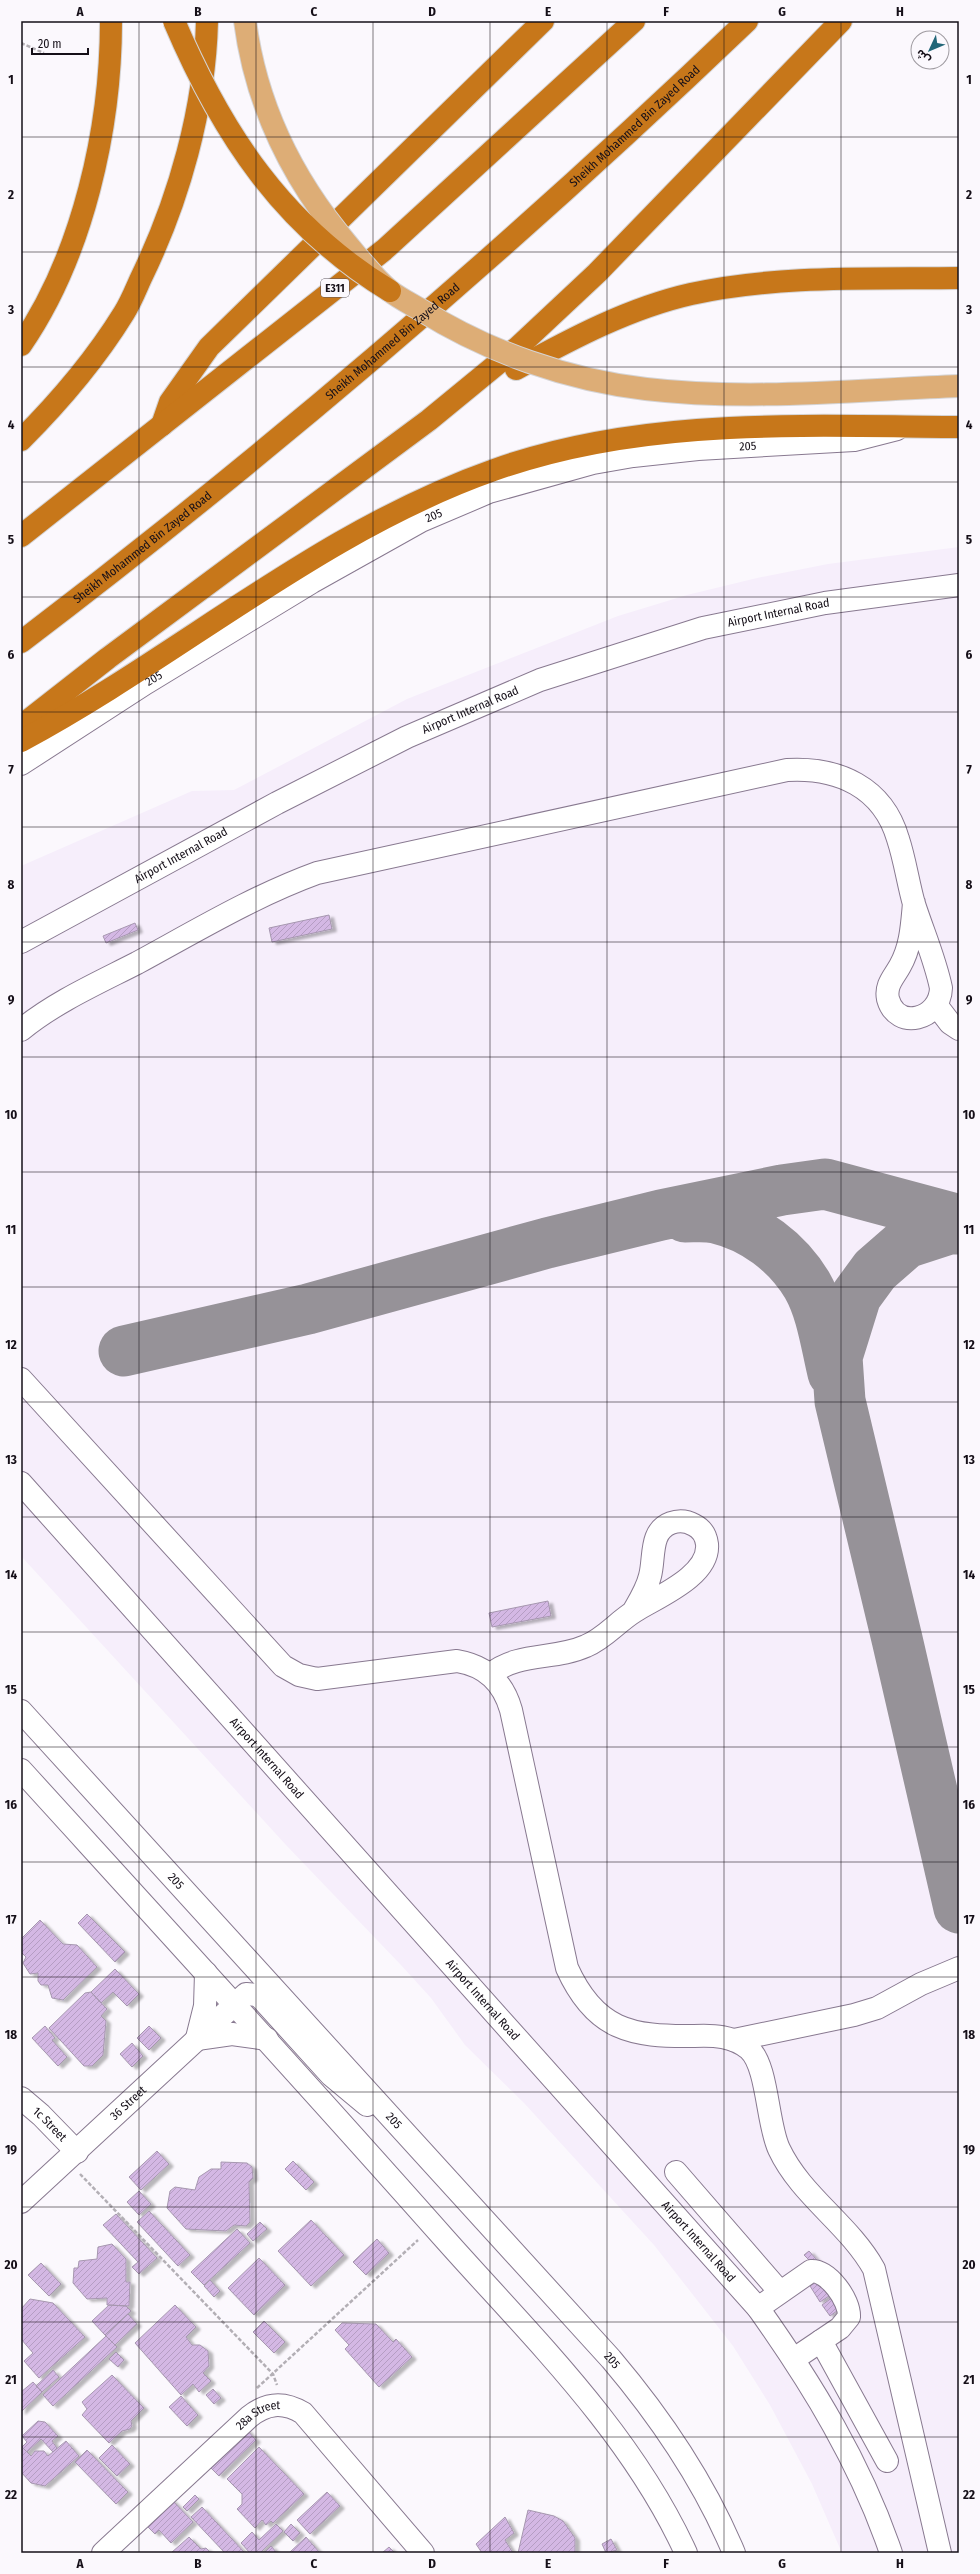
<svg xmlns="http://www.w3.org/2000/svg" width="980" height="2574" viewBox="0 0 980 2574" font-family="'Fira Sans Condensed','Noto Sans Arabic',sans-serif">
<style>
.built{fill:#f6eefb}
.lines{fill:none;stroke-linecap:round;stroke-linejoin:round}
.taxiway{stroke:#969298;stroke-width:51}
.building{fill:url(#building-hatch);stroke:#a697af;filter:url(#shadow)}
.minor-casing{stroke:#887990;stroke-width:24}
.highway-casing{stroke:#d5d4d5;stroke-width:24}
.path{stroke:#b3afb5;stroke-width:2.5;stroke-dasharray:4 2;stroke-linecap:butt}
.minor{stroke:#fff;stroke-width:22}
.highway{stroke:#c7771a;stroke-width:22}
.major-bridge-casing{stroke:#d5d4d5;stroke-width:24;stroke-linecap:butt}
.highway-bridge-casing{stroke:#d5d4d5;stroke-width:24;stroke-linecap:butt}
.major-bridge{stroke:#ddad76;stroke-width:22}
.highway-bridge{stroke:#c7771a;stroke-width:22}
.grid{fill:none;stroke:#150f18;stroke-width:1;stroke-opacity:0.55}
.labels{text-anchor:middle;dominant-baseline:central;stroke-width:3.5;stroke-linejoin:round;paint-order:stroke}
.shield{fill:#fbf8fd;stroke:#5a555d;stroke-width:1}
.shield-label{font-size:11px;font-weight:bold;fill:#150f18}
.street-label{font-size:12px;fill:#150f18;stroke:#fbf8fd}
.neatline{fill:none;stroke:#150f18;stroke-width:1.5}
.grid-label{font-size:13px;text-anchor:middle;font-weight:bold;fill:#150f18}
</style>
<defs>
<pattern id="building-hatch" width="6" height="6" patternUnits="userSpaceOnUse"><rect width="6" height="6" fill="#d4b8e4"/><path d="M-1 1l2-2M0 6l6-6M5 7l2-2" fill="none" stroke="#b59dc3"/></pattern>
<filter id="shadow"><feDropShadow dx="4.5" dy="2.5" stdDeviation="1" flood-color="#0004"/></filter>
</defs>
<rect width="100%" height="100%" fill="#fbf8fd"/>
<!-- built -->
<path class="built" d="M959 547V2553H842L812 2484 770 2405 733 2346 654 2245 524 2103 465 2045 431 1998 400 1964 286 1845 21 1556V866L192 791 234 790 407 699 618 616 687 595 757 578 828 564Z"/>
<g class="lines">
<!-- taxiway -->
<path class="taxiway" d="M685 1217C695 1217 707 1216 716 1218 754 1227 787 1252 807 1285 822 1311 826 1344 833 1373
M959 1229H949L906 1243 875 1270 856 1296 837 1357 840 1401 897 1639 959 1908
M124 1351 308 1309 547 1243 661 1215 782 1190 825 1184 959 1220"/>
</g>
<!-- building -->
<path class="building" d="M329 915 332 929 272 942 269 928Z
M135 923 138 930 106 943 103 936Z
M548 1601 551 1616 492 1627 489 1613Z
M87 1914 125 1952 115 1962 78 1923Z
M40 1920 63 1944 77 1945 97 1967 63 2000 52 1998 48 1985H41L38 1981V1973L30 1974 23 1963 26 1957 21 1952V1939Z
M115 1969 139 1994 127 2006 113 1992 101 2003 91 1992Z
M91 1992 107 2009 101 2016 106 2021 103 2055 92 2066H84L49 2028 85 1993Z
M45 2026 55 2038 52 2040 67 2057 58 2066 32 2038Z
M149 2026 161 2038 149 2050 137 2038Z
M132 2043 143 2056 132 2067 120 2054Z
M157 2151 169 2164 141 2190 129 2177Z
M293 2161 314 2182 306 2190 285 2169Z
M221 2162 247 2163 252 2167 253 2178 249 2182 250 2222 246 2226 234 2225 226 2231 186 2229 167 2208 170 2191 175 2187 195 2190 199 2177 211 2169H221Z
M139 2191 151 2204 139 2215 127 2202Z
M149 2211 190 2255 178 2266 137 2222Z
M116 2214 157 2258 139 2274 132 2267 138 2262 103 2225Z
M311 2220 344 2255 311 2286 278 2251Z
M260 2222 267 2229 253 2241 247 2234Z
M237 2229 250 2243 204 2285 191 2272Z
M377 2239 389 2253 366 2275 353 2262Z
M112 2244 126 2259V2282H130L129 2306 107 2305V2298L87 2299 73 2283 74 2268H78L79 2261 97 2259 98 2247Z
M809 2251 817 2260 813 2264 804 2255Z
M259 2258 285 2285 254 2315 228 2288Z
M41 2263 61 2284 49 2296 28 2275Z
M821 2279 832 2294 820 2302 810 2286Z
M210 2280 220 2291 214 2297 204 2286Z
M833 2297 841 2308 830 2316 822 2305Z
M30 2299 53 2303 85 2337 39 2378 24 2361 33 2353 21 2339V2309Z
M109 2305 126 2306 131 2311 105 2335 92 2321Z
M175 2305 196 2327 186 2337 192 2345H200L208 2351 209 2366 203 2373 211 2381 199 2392 193 2384 181 2395 135 2343Z
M128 2314 137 2324 115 2345 105 2335Z
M264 2321 285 2342 274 2353 253 2332Z
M342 2323 376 2324 393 2342 396 2339 412 2357 379 2387 345 2349 349 2345 335 2330Z
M106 2336 117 2347 53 2406 43 2395Z
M116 2352 124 2360 118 2367 109 2359Z
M53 2370 59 2377 42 2392 36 2386Z
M112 2375 144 2408 131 2421 132 2426 130 2429 122 2431 109 2443 82 2415 87 2409 82 2402Z
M33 2382 42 2392 21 2412V2392Z
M213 2389 221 2398 214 2404 206 2395Z
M181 2396 198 2415 187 2426 169 2407Z
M38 2421 45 2422 58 2436 52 2441 57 2448 53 2452 41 2439 27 2452 22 2447 27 2442 22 2436Z
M246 2429 256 2440 219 2476 208 2465Z
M66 2441 79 2456 45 2486 31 2483 21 2472V2446L31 2456 35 2451H44L48 2456Z
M112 2445 130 2464 117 2476 99 2458Z
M259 2447 304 2494 273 2523 271 2521 266 2525 262 2520 255 2528 237 2509 242 2504V2494L227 2479Z
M87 2450 128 2492 116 2504 75 2462Z
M327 2492 340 2506 310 2534 297 2520Z
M195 2495 199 2499 187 2511 183 2507Z
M171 2499 193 2522 171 2543 159 2530 155 2534 145 2524Z
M202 2507 245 2553H225L191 2517Z
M528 2510 554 2516 563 2521 575 2538V2553H518Z
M505 2517 514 2533 505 2540 513 2553H482L476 2544Z
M276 2524 283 2531 260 2553H250L241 2543 252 2532 259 2540Z
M291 2524 300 2533 293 2541 284 2532Z
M189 2537 201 2549 206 2548 211 2553H171Z
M306 2537 320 2553H289Z
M611 2539 617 2550 606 2553 602 2544Z
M271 2546 277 2553H264Z
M389 2547 395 2553H382Z"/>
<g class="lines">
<!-- minor casing -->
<g class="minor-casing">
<g id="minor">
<path id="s1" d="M21 764 146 683 312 582 421 521 489 492 593 463 633 456 698 449 854 440 897 429"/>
<path id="s2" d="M21 942 277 803 407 737 540 680 703 628 825 603 959 585"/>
<path d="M937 1006 950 1023 959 1029"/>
<path d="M21 1030C55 1002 98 983 137 963 196 931 254 896 317 873L787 770C838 767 883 787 898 839 905 860 908 883 914 904 923 932 935 959 941 988 940 1020 897 1031 888 999 885 985 894 977 900 966 911 947 912 925 914 903"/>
<path d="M21 1379 283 1666 299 1675 317 1679 457 1661C486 1666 503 1682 511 1710L567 1968C595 2030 631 2037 694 2036 714 2035 733 2036 749 2049 768 2066 767 2124 779 2149 801 2196 849 2224 874 2269L940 2553"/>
<path id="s3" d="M21 1483 758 2308C812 2384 861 2464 891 2553"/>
<path d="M491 1674C518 1652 555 1660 586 1646 605 1638 617 1622 635 1611 657 1597 710 1576 707 1544 706 1536 702 1529 694 1525 687 1521 679 1520 671 1523 649 1531 655 1558 650 1576 647 1589 640 1600 633 1612"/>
<path id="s4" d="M21 1711 611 2359C661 2418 704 2481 734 2553"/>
<path d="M21 1770C163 1926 305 2081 444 2238 531 2336 631 2432 686 2553"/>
<path d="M197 2038 205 2006 206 1973"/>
<path d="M197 2039 232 2034 267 2039"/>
<path d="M734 2040 854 2015 877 2008 921 1984 959 1968"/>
<path id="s5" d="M21 2098 41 2115 77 2152"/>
<path d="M676 2172 780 2292"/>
<path id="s6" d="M21 2202 246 1994 257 1995 262 1999 331 2075 367 2105"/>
<path d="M758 2308 811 2271C828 2270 850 2300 849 2317L840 2328 794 2359"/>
<path d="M821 2341 887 2461"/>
<path id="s7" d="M103 2553 249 2417C266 2403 283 2401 303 2413L423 2553"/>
</g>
</g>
<!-- highway casing -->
<g class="highway-casing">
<g id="highway">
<path d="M21 345C83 255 111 128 111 21"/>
<path d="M516 369C571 339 629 308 691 294 778 275 870 279 959 278"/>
<path d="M162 425 170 402 209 347 543 21"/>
<path d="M21 440C60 401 95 360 124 313 131 302 136 289 141 278 179 200 205 108 207 21"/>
<path d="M21 536 384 250 634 21"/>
<path id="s8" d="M21 642C275 449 517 241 747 21"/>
<path d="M21 726 108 658 429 420 518 347 597 273 841 21"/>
<path d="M21 741C181 655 321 531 494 470 642 417 804 426 959 427"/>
</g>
</g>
<!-- path -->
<path class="path" d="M21 43 44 53
M80 2174 273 2374 277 2385
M257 2388 418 2240"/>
<!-- minor -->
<use href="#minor" class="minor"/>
<!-- highway -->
<use href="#highway" class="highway"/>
<!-- major-bridge casing -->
<g class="major-bridge-casing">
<path id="major-bridge" d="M245 21C256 106 292 179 347 244 360 260 374 278 390 291 399 298 411 304 421 310 488 352 568 380 646 389 748 401 856 390 959 386"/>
</g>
<!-- highway-bridge casing -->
<g class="highway-bridge-casing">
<path id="highway-bridge" d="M174 21C222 134 283 226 390 291"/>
</g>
<!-- major-bridge -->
<use href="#major-bridge" class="major-bridge"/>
<!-- highway-bridge -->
<use href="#highway-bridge" class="highway-bridge"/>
</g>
<!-- grid -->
<path class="grid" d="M139 21V2553M256 21V2553M373 21V2553M490 21V2553M607 21V2553M724 21V2553M841 21V2553M21 137H959M21 252H959M21 367H959M21 482H959M21 597H959M21 712H959M21 827H959M21 942H959M21 1057H959M21 1172H959M21 1287H959M21 1402H959M21 1517H959M21 1632H959M21 1747H959M21 1862H959M21 1977H959M21 2092H959M21 2207H959M21 2322H959M21 2437H959"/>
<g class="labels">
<!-- shield labels -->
<rect class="shield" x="321" y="279" width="28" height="18" rx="3"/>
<g class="shield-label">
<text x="335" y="288">E311</text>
</g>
<!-- street labels -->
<g class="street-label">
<text stroke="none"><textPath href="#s8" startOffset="802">Sheikh Mohammed Bin Zayed Road</textPath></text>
<text stroke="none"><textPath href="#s8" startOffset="478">Sheikh Mohammed Bin Zayed Road</textPath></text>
<text stroke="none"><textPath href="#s1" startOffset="806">205</textPath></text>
<text stroke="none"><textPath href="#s1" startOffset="482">205</textPath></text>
<text stroke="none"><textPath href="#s8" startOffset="154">Sheikh Mohammed Bin Zayed Road</textPath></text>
<text stroke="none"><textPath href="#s2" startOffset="830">Airport Internal Road</textPath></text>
<text stroke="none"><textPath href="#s1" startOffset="158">205</textPath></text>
<text stroke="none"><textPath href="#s2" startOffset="506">Airport Internal Road</textPath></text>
<text stroke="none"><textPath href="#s2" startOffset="182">Airport Internal Road</textPath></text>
<text stroke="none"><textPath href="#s3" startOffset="369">Airport Internal Road</textPath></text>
<text stroke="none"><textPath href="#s4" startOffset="230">205</textPath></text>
<text stroke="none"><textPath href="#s3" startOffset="693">Airport Internal Road</textPath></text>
<text stroke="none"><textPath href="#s6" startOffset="146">36 Street</textPath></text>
<text stroke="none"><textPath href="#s4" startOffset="554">205</textPath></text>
<text stroke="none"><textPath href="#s5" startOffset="39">1c Street</textPath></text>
<text stroke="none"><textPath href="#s3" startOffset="1017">Airport Internal Road</textPath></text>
<text stroke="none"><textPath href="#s4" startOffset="878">205</textPath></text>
<text stroke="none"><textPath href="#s7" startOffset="209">28a Street</textPath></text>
</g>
</g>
<!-- border -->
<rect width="980" height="2574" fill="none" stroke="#fbf8fd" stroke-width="44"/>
<!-- north arrow -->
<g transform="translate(930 50) rotate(226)"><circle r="19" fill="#fbf8fd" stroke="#9f9ba1"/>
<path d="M0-3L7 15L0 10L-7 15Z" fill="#226678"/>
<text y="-6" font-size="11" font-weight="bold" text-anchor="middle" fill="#150f18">ش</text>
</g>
<!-- scale -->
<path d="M32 48v6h56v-6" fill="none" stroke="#150f18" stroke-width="2"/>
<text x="38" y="48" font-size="12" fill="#150f18" stroke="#fbf8fd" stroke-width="3" paint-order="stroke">20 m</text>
<rect x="22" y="22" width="936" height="2530" class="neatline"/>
<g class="grid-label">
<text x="80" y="16">A</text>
<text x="198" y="16">B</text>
<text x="314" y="16">C</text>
<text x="432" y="16">D</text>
<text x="548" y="16">E</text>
<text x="666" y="16">F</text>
<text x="782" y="16">G</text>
<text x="900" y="16">H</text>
<text x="11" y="84">1</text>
<text x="969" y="84">1</text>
<text x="11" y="199">2</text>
<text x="969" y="199">2</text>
<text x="11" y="314">3</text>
<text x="969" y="314">3</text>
<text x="11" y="429">4</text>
<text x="969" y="429">4</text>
<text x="11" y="544">5</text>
<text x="969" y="544">5</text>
<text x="11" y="659">6</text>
<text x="969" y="659">6</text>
<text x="11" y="774">7</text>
<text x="969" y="774">7</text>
<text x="11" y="889">8</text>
<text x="969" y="889">8</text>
<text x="11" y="1004">9</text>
<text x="969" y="1004">9</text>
<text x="11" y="1119">10</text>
<text x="969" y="1119">10</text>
<text x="11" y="1234">11</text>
<text x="969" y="1234">11</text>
<text x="11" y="1349">12</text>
<text x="969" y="1349">12</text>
<text x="11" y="1464">13</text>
<text x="969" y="1464">13</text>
<text x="11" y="1579">14</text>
<text x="969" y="1579">14</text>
<text x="11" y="1694">15</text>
<text x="969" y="1694">15</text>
<text x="11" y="1809">16</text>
<text x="969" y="1809">16</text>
<text x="11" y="1924">17</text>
<text x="969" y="1924">17</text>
<text x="11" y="2039">18</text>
<text x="969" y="2039">18</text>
<text x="11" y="2154">19</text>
<text x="969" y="2154">19</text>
<text x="11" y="2269">20</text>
<text x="969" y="2269">20</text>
<text x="11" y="2384">21</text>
<text x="969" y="2384">21</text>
<text x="11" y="2499">22</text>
<text x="969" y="2499">22</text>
<text x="80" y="2568">A</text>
<text x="198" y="2568">B</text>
<text x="314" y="2568">C</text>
<text x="432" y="2568">D</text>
<text x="548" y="2568">E</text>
<text x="666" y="2568">F</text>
<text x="782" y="2568">G</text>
<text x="900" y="2568">H</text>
</g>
</svg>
